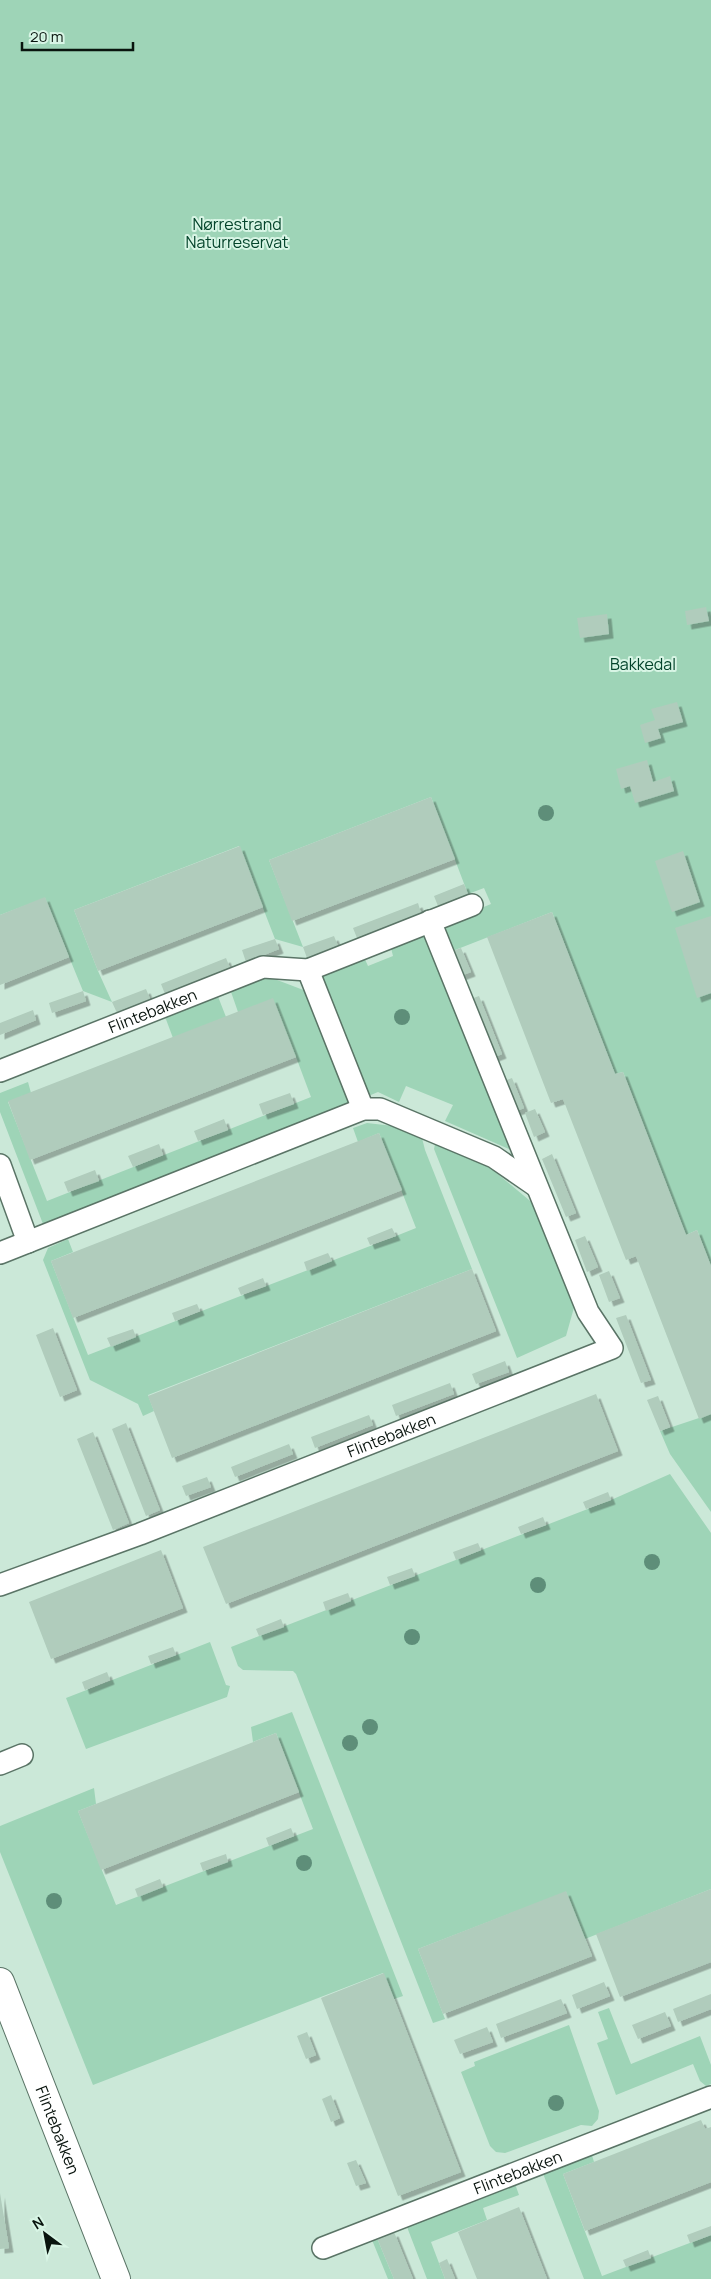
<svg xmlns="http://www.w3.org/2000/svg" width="711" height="2279" viewBox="0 0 711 2279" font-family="Manrope,sans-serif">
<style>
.green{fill:#9ed4b7}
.building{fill:#b0ccbc;filter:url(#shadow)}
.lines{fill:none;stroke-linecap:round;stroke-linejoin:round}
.lane-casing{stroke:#5a7466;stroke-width:24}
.street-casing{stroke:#5a7466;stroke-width:30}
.lane{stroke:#fff;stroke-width:21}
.street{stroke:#fff;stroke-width:28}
.tree{fill:#5e8e79}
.labels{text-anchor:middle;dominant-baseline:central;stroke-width:4;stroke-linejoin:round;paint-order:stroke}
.park-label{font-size:16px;fill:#04442b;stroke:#d8f5e5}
.street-label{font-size:16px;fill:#09140e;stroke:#d8f5e5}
</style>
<defs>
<filter id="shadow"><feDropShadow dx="4.5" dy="4.5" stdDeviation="0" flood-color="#0004"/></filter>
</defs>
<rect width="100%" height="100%" fill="#cbe8d8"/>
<!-- green -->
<path class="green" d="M0 0H711V1266L697 1230 686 1235 623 1072 615 1074 552 912 450 952 440 925 491 904 484 888 468 894 431 797 269 860 303 947 275 939 239 846 74 910 98 971 112 1002 83 991 45 898 0 915Z
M425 931 511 1150 445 1121 453 1105 406 1086 399 1102 378 1092 366 1097 318 973 363 955 368 966 393 956 390 944Z
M264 975 306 991 350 1104 43 1224 0 1112V1093L28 1082 31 1093 8 1102 47 1201 311 1097 296 1057 238 1012 230 989Z
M217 994 226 1017 173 1038 164 1014Z
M367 1123 393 1126 422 1138 425 1150 472 1269 148 1395 154 1411 143 1416 138 1404 90 1380 43 1260 48 1248 68 1239 73 1252 51 1261 88 1355 396 1236 416 1228 379 1133 358 1142 353 1128Z
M435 1144 488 1166 535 1205 575 1304 566 1336 517 1358 434 1149Z
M711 1414V1512L670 1454 660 1431Z
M670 1474 711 1533V1889L585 1939 566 1892 418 1949 445 2019 433 2023 296 1674 293 1671 243 1670 238 1666 231 1647 611 1500Z
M210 1642 226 1685 230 1686 227 1697 86 1749 66 1698Z
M292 1712 403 1996 394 1999 383 1973 93 2085 0 1852V1826L94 1788 96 1804 78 1811 116 1905 313 1829 276 1733 253 1742 251 1727Z
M609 2008 631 2064 700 2036 711 2065V2084L706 2086 700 2081 693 2064 616 2095 597 2043 608 2039 598 2012Z
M569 2025 599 2111 598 2119 592 2126 581 2125 505 2153 496 2152 490 2146 461 2072 475 2066 474 2062Z
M591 2152 594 2162 563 2174 602 2276 711 2235V2279H584L542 2171Z
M514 2181 519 2195 483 2208 487 2220 431 2242 445 2279H427L407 2227 412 2221Z
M377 2238 394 2279H388L372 2240Z"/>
<!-- building -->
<path class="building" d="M706 607 709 621 687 625 685 611Z
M607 614 609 634 580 638 577 618Z
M677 702 683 722 658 729 661 738 645 743 640 725 655 720 651 709Z
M647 760 653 782 670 776 674 791 635 803 630 786 621 789 616 769Z
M431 797 455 859 292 921 269 860Z
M240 846 263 907 98 971 74 910Z
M683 851 700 902 672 912 655 861Z
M464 884 468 894 438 906 434 896Z
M45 897 69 957 0 985V915Z
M418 903 421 913 357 938 353 928Z
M552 912 615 1074 623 1072 686 1235 697 1230 711 1266V1414L699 1419 636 1256 626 1260 563 1099 551 1103 487 937Z
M711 916V993L697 998 675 928Z
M334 936 338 946 307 958 303 947Z
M275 939 279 949 246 962 242 950Z
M461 948 471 972 460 976 450 952Z
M226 958 230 968 165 994 161 984Z
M146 989 150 999 117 1013 112 1002Z
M83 991 86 1001 52 1013 49 1003Z
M479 996 502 1054 492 1058 468 1000Z
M273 998 296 1057 30 1160 8 1101Z
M33 1010 36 1020 0 1035V1023Z
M512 1078 524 1108 514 1112 501 1082Z
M290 1093 294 1104 263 1115 259 1104Z
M535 1109 545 1132 534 1137 525 1113Z
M224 1119 228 1130 198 1141 194 1131Z
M379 1133 402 1190 73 1318 51 1261Z
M159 1144 163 1155 133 1167 128 1156Z
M552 1154 576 1213 566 1217 542 1159Z
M95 1170 99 1181 68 1192 64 1182Z
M392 1228 396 1236 370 1245 367 1238Z
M585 1236 598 1267 587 1272 575 1240Z
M328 1253 332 1261 307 1271 304 1262Z
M472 1269 496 1331 172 1458 148 1396Z
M609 1271 620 1298 609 1302 599 1275Z
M263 1278 266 1286 241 1295 238 1288Z
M197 1304 200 1311 175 1321 172 1313Z
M626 1315 651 1380 641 1383 616 1318Z
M53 1328 77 1390 60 1397 36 1335Z
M133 1329 136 1337 111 1347 107 1338Z
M505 1361 509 1372 476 1384 472 1374Z
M450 1383 454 1394 396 1416 392 1405Z
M596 1394 618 1451 226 1604 203 1547Z
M658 1396 670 1427 660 1431 647 1400Z
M369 1415 373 1425 315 1448 311 1437Z
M126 1423 160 1510 146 1516 112 1429Z
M93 1432 129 1523 113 1530 77 1439Z
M289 1444 293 1454 235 1477 231 1467Z
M207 1477 211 1487 186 1496 182 1486Z
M608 1492 611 1500 586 1509 583 1502Z
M543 1517 546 1525 521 1534 518 1527Z
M478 1543 481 1550 456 1560 453 1552Z
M161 1550 183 1608 51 1659 29 1602Z
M412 1568 415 1576 390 1585 387 1577Z
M348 1593 351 1601 326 1611 323 1602Z
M281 1619 284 1627 259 1636 256 1629Z
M173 1647 176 1655 151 1664 148 1656Z
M107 1672 110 1680 85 1690 82 1682Z
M276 1733 299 1792 101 1870 78 1811Z
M291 1828 294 1836 269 1846 266 1838Z
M226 1854 228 1862 203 1871 200 1863Z
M160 1879 163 1887 138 1897 135 1889Z
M711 1889V1962L620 1997 596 1934Z
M566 1891 592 1956 443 2014 418 1949Z
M384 1973 461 2172 398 2196 321 1998Z
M604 1982 610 1996 577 2009 572 1995Z
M711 1994V2009L678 2022 673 2009Z
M561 1999 567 2013 501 2038 496 2024Z
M665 2012 671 2026 638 2039 632 2025Z
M487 2027 493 2042 460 2054 454 2040Z
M307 2032 316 2055 306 2059 297 2036Z
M331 2095 340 2118 331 2122 322 2099Z
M701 2120 705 2129 711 2127V2182L585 2231 563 2174Z
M356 2160 366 2183 356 2186 347 2163Z
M0 2193 9 2248 0 2249Z
M519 2207 547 2279H477L458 2232Z
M711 2226V2235L690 2243 687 2235Z
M394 2232 413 2279H394L377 2238Z
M648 2250 651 2258 626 2267 623 2260Z
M447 2259 455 2279H445L439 2263Z"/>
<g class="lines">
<!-- lane casing -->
<g class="lane-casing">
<g id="lane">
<path d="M308 970 363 1109"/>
<path id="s1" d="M0 1071 263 967 308 970 472 905"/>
<path d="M0 1165 28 1242"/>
<path d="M0 1253 363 1109H380L494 1157 536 1186"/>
<path id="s2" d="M0 1585 140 1534 612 1348 588 1312 430 921"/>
<path d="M0 1764 22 1755"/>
<path id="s3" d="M323 2248 711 2097"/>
</g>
</g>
<!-- street casing -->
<g class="street-casing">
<g id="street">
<path id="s4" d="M0 1982 116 2279"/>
</g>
</g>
<!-- lane -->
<use href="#lane" class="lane"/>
<!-- street -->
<use href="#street" class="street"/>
</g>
<!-- trees -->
<g class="tree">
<circle cx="546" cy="813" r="8"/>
<circle cx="402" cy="1017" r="8"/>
<circle cx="652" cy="1562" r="8"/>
<circle cx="538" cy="1585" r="8"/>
<circle cx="412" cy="1637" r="8"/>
<circle cx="370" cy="1727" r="8"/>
<circle cx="350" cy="1743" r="8"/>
<circle cx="304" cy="1863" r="8"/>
<circle cx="54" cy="1901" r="8"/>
<circle cx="556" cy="2103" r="8"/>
</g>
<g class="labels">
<!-- park labels -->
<g class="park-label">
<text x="237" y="224">Nørrestrand<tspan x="237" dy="18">Naturreservat</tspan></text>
<text x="643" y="664">Bakkedal</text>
</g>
<!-- street labels -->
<g class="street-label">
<text stroke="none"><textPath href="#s1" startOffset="164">Flintebakken</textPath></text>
<text stroke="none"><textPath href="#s2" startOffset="419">Flintebakken</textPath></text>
<text stroke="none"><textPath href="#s4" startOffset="159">Flintebakken</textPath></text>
<text stroke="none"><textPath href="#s3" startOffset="209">Flintebakken</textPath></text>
</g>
</g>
<!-- north arrow -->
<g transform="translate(45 2234) rotate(328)" stroke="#d8f5e5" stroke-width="4" paint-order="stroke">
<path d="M0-4L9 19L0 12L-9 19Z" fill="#09140e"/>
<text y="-8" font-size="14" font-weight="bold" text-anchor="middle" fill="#09140e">N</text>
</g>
<!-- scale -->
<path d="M22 42v8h111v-8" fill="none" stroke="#09140e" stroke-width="2.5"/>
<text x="30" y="42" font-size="15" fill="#09140e" stroke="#d8f5e5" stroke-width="4" paint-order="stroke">20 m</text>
</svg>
